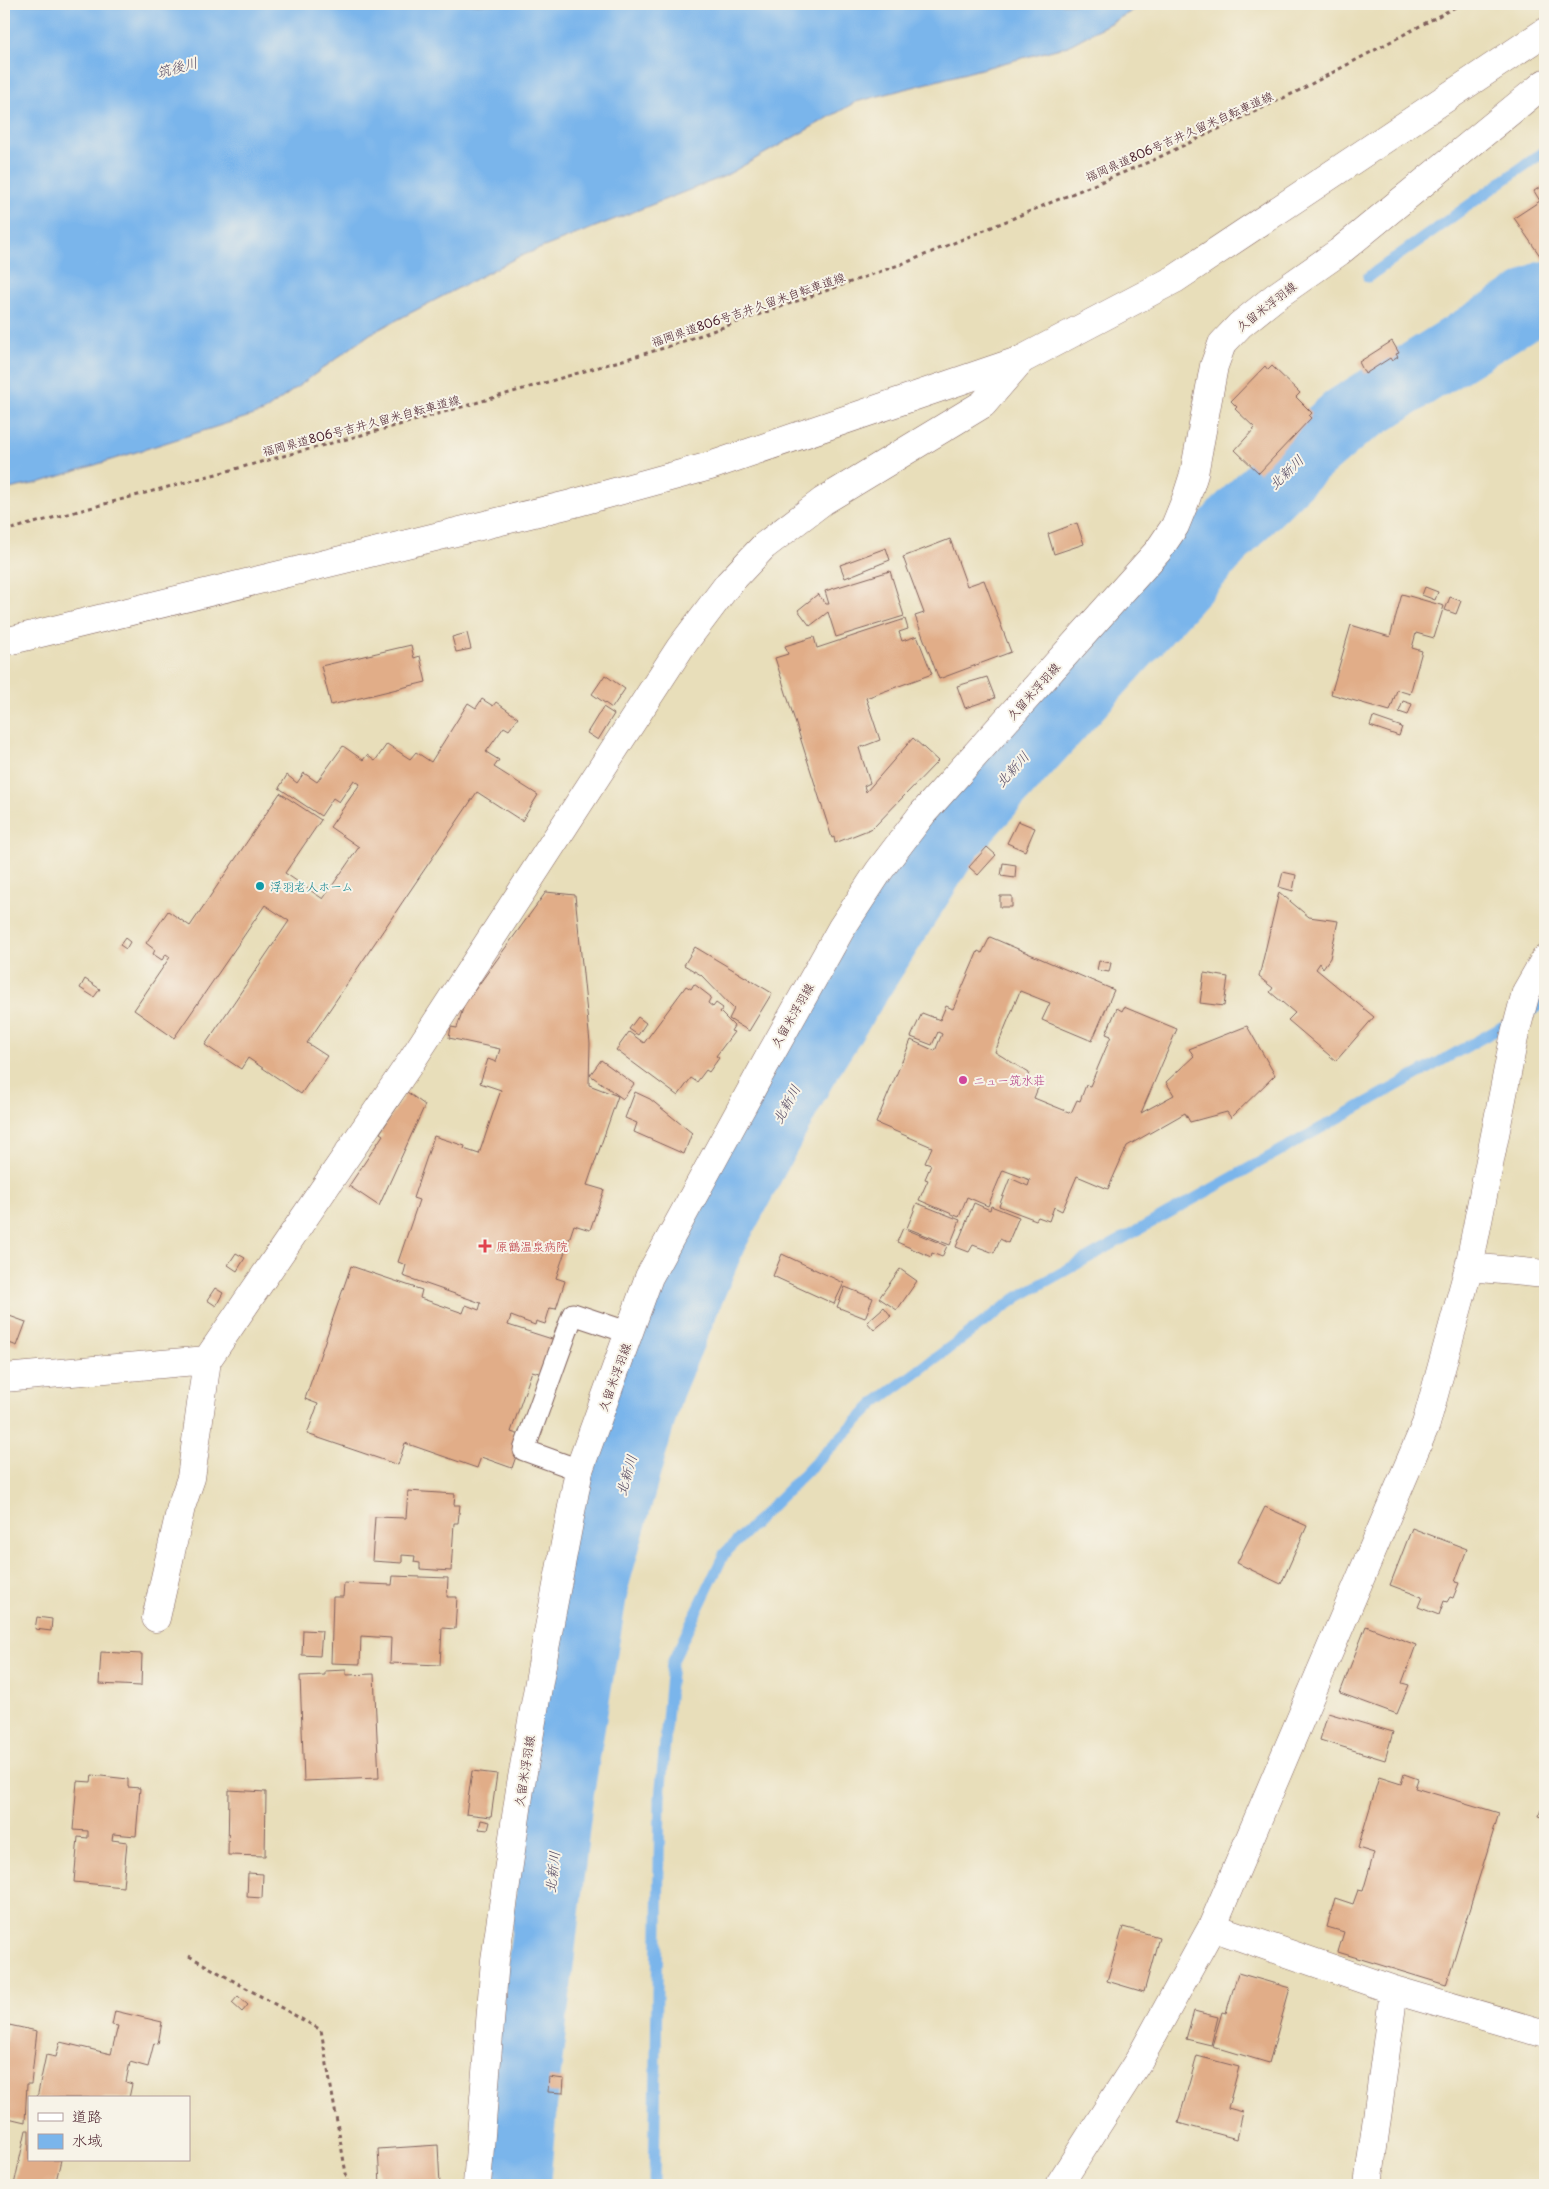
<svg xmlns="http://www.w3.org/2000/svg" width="1549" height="2189" viewBox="0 0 1549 2189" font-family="'Playpen Sans','Klee One',sans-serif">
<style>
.water{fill:#7ab5eb;stroke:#626a8b}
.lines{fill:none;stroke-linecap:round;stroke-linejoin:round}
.stream{stroke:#7ab5eb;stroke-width:11}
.river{stroke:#7ab5eb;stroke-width:66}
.building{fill:#e1ad88}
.service-casing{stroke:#81625d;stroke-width:23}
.minor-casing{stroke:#81625d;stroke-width:29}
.tertiary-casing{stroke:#81625d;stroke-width:29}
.primary-casing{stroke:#81625d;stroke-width:29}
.path{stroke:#81625d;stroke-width:3;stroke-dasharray:4 4;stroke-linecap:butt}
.service{stroke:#fff;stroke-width:21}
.minor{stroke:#fff;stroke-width:28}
.tertiary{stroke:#fff;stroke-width:28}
.primary{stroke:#fff;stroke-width:28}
.culture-dot{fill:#0f9aa8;stroke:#f7f3e8;stroke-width:2}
.hotel-dot{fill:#d1479c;stroke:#f7f3e8;stroke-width:2}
.health-dot{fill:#e0444e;stroke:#f7f3e8;stroke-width:2}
.labels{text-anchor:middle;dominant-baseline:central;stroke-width:4;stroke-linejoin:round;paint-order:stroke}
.street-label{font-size:12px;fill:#4a1f2b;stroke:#f7f3e8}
.culture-label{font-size:12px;fill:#0d838f;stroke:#f7f3e8;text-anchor:start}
.hotel-label{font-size:12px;fill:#b23c85;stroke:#f7f3e8;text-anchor:start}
.health-label{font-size:12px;fill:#be3a42;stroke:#f7f3e8;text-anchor:start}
.water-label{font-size:14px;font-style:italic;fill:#584c65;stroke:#f7f3e8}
</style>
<rect width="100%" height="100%" fill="#f7f3e8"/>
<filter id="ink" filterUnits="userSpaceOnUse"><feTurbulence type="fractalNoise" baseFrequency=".02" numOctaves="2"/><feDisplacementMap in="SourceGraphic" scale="10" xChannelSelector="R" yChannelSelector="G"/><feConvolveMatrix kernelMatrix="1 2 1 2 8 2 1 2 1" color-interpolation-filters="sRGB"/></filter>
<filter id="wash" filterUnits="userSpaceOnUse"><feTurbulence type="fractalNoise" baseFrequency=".0096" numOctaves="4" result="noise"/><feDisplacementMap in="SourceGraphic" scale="20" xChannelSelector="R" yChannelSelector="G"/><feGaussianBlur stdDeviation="1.12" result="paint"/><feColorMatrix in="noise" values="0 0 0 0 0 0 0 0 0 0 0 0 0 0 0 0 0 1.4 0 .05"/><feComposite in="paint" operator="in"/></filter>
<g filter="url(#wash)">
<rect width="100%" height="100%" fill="#e8deba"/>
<!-- water -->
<path class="water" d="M4 4H1145L1068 46 856 102 725 176 516 258 370 334 263 412 38 483 4 490Z"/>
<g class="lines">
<!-- stream -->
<path class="stream" d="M1368 277 1545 151
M654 2185 660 1798 672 1663 724 1554 876 1402 1018 1297 1545 1003"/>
<!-- river -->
<path class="river" d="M517 2185 524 2106 560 1798 596 1582 651 1387 714 1237 804 1069 952 835 1239 519 1303 456 1347 418 1545 294"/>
</g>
<g id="blocks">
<!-- building -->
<path class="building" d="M1545 184V259L1543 260 1514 218 1540 201 1534 191Z
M1392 341 1399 353 1396 354 1398 357 1392 361 1390 358 1365 374 1359 362Z
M1265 366 1268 370 1272 366 1300 393 1296 397 1312 413 1309 416 1311 418 1259 473 1235 450 1255 428 1235 409 1237 407 1231 401Z
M1077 523 1084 544 1054 554 1048 534Z
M950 539 967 586 984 580 1011 652 939 679 915 616 924 613 903 557Z
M886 548 890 560 845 578 840 565Z
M890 571 904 616 836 637 828 612 810 626 798 610 818 594 826 604H829L825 591Z
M1425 587 1438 592 1435 600 1422 595Z
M1402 594 1444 606 1434 638 1416 633 1412 648 1422 651 1410 694 1397 690 1390 711 1331 694 1351 625 1390 637Z
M1450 597 1461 601 1456 614 1445 610Z
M905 619 908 629 899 632 902 641 917 636 932 674 866 698 880 740 859 748 870 783 864 786 866 792 913 738 938 761 873 828 835 843 834 837 832 838 775 658 788 654 785 646 814 637 817 648Z
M467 633 471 649 456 652 452 637Z
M411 645 414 658 420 656 426 682 331 705 321 666Z
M605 675 625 689 612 708 592 694Z
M987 677 995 698 965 708 957 686Z
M482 699 493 706 496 702 518 718 509 730 504 727 486 752 499 760 494 767 538 795 522 821 477 792 307 1043 327 1056 301 1094 248 1058 241 1069 205 1045 289 921 265 905 174 1038 134 1010 170 957 166 954 162 960 153 954 155 950 146 943 168 911 190 926 280 793 321 820 285 873 323 899 359 847 330 827 360 784 354 780 339 802 333 798 321 816 279 788 287 775 297 783 304 773 317 782 343 746 363 760 367 755 375 761 387 744 410 759 416 752 431 762 468 703 476 708Z
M1403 701 1412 704 1408 715 1399 712Z
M603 707 614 714 598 740 587 733Z
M1373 717 1402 727 1399 736 1370 726Z
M1018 821 1035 828 1025 851 1007 843Z
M987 847 996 855 978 875 969 867Z
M1003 863 1016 865 1015 878 1001 876Z
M1283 872 1296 875 1293 891 1279 887Z
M546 892 575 895 590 1043 589 1085 618 1096 587 1185 604 1190 590 1230 574 1225 556 1278 565 1281 556 1309 550 1308 545 1324 536 1321 535 1325 511 1316 508 1325 555 1340 543 1374 532 1371 511 1432 523 1436 512 1468 481 1457 477 1468 405 1443 398 1465 307 1434 318 1404 305 1399 351 1266 422 1290 420 1298 463 1313 466 1305 479 1310 481 1303 403 1276 406 1265 398 1262 419 1200 413 1198 434 1136 465 1146 464 1149 479 1154 501 1090 480 1083 488 1059 496 1062 500 1049 449 1038 451 1027 457 1028 464 1005Z
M1279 892 1309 917 1338 921 1330 958 1323 968 1320 963 1316 969 1374 1017 1336 1061 1288 1020 1295 1013 1270 992 1273 988 1259 977Z
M1000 896H1012V907H1000Z
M990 937 1114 990 1092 1041 1042 1020 1050 1003 1020 991 995 1052 1029 1073 1027 1078 1040 1083 1034 1098 1071 1113 1077 1100 1080 1101 1086 1085 1090 1086 1111 1036 1106 1034 1117 1008 1122 1011 1124 1007 1177 1029 1141 1113 1174 1095 1166 1082 1194 1056 1189 1049 1247 1026 1275 1075 1231 1118 1227 1112 1190 1122 1185 1113 1127 1146 1108 1189 1077 1176 1062 1211 1054 1207 1049 1221 1038 1217 1036 1220 999 1206 1010 1178 1028 1186 1030 1180 1003 1170 988 1206 967 1197 959 1217 919 1200 928 1180 925 1179 931 1165 925 1163 932 1147 876 1123 911 1040 935 1051 942 1034 938 1032 932 1045 911 1037 922 1013 940 1020 946 1006 953 1009 978 951 982 953Z
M125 938 130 942 126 949 120 945Z
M695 947 772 993 749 1031 729 1019 734 1009 701 975 684 965Z
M1099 961 1111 963 1109 972 1097 970Z
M1204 973 1228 977 1224 1006 1200 1003Z
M85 979 100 989 94 997 80 988Z
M694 984 711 997 708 1003 713 1007 716 1003 723 1008 720 1012 734 1026 731 1031 734 1032 716 1056 719 1058 709 1072 706 1070 697 1082 691 1078 678 1096 616 1050 629 1032 644 1043 686 986 691 989Z
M638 1017 646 1023 638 1035 629 1029Z
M601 1060 634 1084 623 1099 590 1075Z
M407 1092 425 1105 379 1206 349 1186 383 1135 380 1133Z
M635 1092 650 1099 692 1133 684 1154 634 1132 637 1123 625 1118Z
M917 1203 960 1220 950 1245 907 1228Z
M974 1203 990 1210 991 1206 1019 1217 1008 1243 1000 1239 994 1253 973 1245 969 1252 956 1247Z
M903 1228 947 1246 942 1257 932 1253 931 1257 897 1242Z
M236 1253 245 1258 237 1271 228 1265Z
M782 1254 844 1283 834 1304 773 1276Z
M900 1269 917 1281 897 1310 879 1298Z
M845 1287 873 1298 865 1318 837 1307Z
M215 1288 223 1293 216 1306 207 1300Z
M884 1307 891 1316 874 1330 867 1322Z
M4 1314 26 1322 17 1346 4 1341Z
M408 1491 455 1494 454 1505H460L458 1523H454L451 1571 420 1569V1563L414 1562 415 1556 402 1555V1563L372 1561 375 1517 406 1518Z
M1265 1507 1307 1526 1281 1584 1237 1563Z
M1412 1528 1467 1549 1455 1582 1459 1583 1453 1598 1450 1597 1447 1602 1444 1601 1439 1615 1418 1607 1422 1597 1390 1585Z
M393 1576 448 1578 447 1597H457L455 1629 442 1628 440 1665 390 1663 391 1638 361 1636 360 1664 331 1663 333 1597H343L344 1583 392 1585Z
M37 1617 52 1619 51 1631 35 1629Z
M1366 1626 1416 1645 1402 1683 1409 1685 1397 1714 1340 1693Z
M303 1630 322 1631 320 1656 302 1655Z
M101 1652 142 1654 141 1686 99 1684Z
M346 1670V1675L374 1674 379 1778 304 1781 300 1676 325 1675V1671Z
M1328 1713 1393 1732 1385 1760 1320 1740Z
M472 1771 497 1774 491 1817 466 1814Z
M1404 1774 1418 1779 1415 1788 1499 1813 1446 1985 1338 1952 1344 1932 1327 1927 1335 1898 1353 1904 1358 1890 1363 1891 1374 1853 1358 1848 1379 1777 1401 1784Z
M92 1775 128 1779V1787L140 1788 136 1836 113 1834 112 1840 127 1842 123 1887 74 1882 78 1837 88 1838V1831L73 1830 77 1781 91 1782Z
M229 1790 266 1792 265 1856 228 1855Z
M1543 1803 1545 1804V1818L1539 1816Z
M481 1820 490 1822 488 1830 479 1829Z
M248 1873 263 1874 262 1898 247 1897Z
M1123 1927 1159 1937 1144 1992 1107 1981Z
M1238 1973 1290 1988 1269 2063 1212 2046 1222 2012 1226 2013Z
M238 1996 248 2005 242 2012 232 2003Z
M115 2011 162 2022 158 2044 154 2043 148 2067 130 2062 126 2082 132 2084 129 2098H37L46 2055 56 2057 60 2042 111 2054 118 2026 112 2025Z
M1194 2011 1218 2017 1211 2045 1186 2039Z
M9 2025 37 2031 31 2084H27L25 2122 4 2117V2049Z
M1197 2056 1239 2067 1228 2108 1243 2112 1237 2139 1178 2123Z
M549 2077 564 2079 563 2093 548 2092Z
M26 2130H29V2160H61L55 2185H14Z
M438 2145 440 2185H380L378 2149Z"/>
</g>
</g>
<g filter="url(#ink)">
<use href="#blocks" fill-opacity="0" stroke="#81625d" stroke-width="1"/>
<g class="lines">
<!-- service casing -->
<g class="service-casing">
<path id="service" d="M579 1470 524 1450 573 1314 630 1333"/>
</g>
<!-- minor casing -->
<g class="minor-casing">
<path id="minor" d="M1469 1267 1545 1274
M4 1378 207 1360
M156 1618 181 1507 191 1478 207 1360 412 1060 680 648 729 583 764 546 823 501 983 404 1021 360
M1212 1927 1394 1990 1545 2034
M1059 2185 1139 2060 1212 1927 1426 1424 1469 1267 1514 1038 1526 992 1545 959
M1368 2185 1394 1990"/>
</g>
<!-- tertiary casing -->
<g class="tertiary-casing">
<path id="tertiary" d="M4 642 571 504 710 466 1021 360 1175 279 1545 32"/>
</g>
<!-- primary casing -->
<g class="primary-casing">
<path id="primary" d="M477 2185 495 1960 520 1789 543 1659 579 1470 649 1277 767 1061 841 929 879 871 923 813 1158 551 1175 526 1186 499 1194 474 1214 366 1222 344 1240 325 1275 297 1339 252 1545 83"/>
</g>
<!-- path -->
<path class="path" d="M4 531 410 422 664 348 910 261 1151 161 1298 91 1461 4
M189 1956 321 2030 348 2185"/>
<!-- service -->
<use href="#service" class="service"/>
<!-- minor -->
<use href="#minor" class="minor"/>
<!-- tertiary -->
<use href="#tertiary" class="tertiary"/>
<!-- primary -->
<use href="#primary" class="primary"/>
</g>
</g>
<!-- markers -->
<circle class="culture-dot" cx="260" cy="886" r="5"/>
<circle class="hotel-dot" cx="963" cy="1080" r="5"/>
<path class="health-dot" d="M482.5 1238.5h5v5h5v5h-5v5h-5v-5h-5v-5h5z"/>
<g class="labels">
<!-- street labels -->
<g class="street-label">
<text transform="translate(1179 136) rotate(-24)">福岡県道806号吉井久留米自転車道線</text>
<text transform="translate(1266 306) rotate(-38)">久留米浮羽線</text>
<text transform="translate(748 309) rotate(-19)">福岡県道806号吉井久留米自転車道線</text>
<text transform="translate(361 425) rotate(-15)">福岡県道806号吉井久留米自転車道線</text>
<text transform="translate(1033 691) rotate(-48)">久留米浮羽線</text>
<text transform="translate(792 1015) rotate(-60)">久留米浮羽線</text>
<text transform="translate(614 1377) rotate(-70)">久留米浮羽線</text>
<text transform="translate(524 1771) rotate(-81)">久留米浮羽線</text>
</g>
<!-- culture labels -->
<g class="culture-label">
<text x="270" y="886">浮羽老人ホーム</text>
</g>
<!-- hotel labels -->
<g class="hotel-label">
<text x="973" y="1080">ニュー筑水荘</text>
</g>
<!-- health labels -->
<g class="health-label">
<text x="496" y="1246">原鶴温泉病院</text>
</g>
<!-- water labels -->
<g class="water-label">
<text transform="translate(177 67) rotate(-15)">筑後川</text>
<text transform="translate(1286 472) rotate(-44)">北新川</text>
<text transform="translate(1012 769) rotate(-48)">北新川</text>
<text transform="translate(786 1104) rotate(-62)">北新川</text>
<text transform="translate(626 1475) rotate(-74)">北新川</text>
<text transform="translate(552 1872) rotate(-84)">北新川</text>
</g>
</g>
<!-- margin -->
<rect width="1549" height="2189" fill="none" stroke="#f7f3e8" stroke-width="20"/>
<!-- legend -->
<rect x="28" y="2096" width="162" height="65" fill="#f7f3e8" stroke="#b29e9c"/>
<rect x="38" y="2113" width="25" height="8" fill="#ffffff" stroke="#b29e9c"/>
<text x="72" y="2122" font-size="15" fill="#4a1f2b">道路</text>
<rect x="38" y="2134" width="25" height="15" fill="#7ab5eb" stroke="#b29e9c"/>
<text x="72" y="2146" font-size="15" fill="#4a1f2b">水域</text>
</svg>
